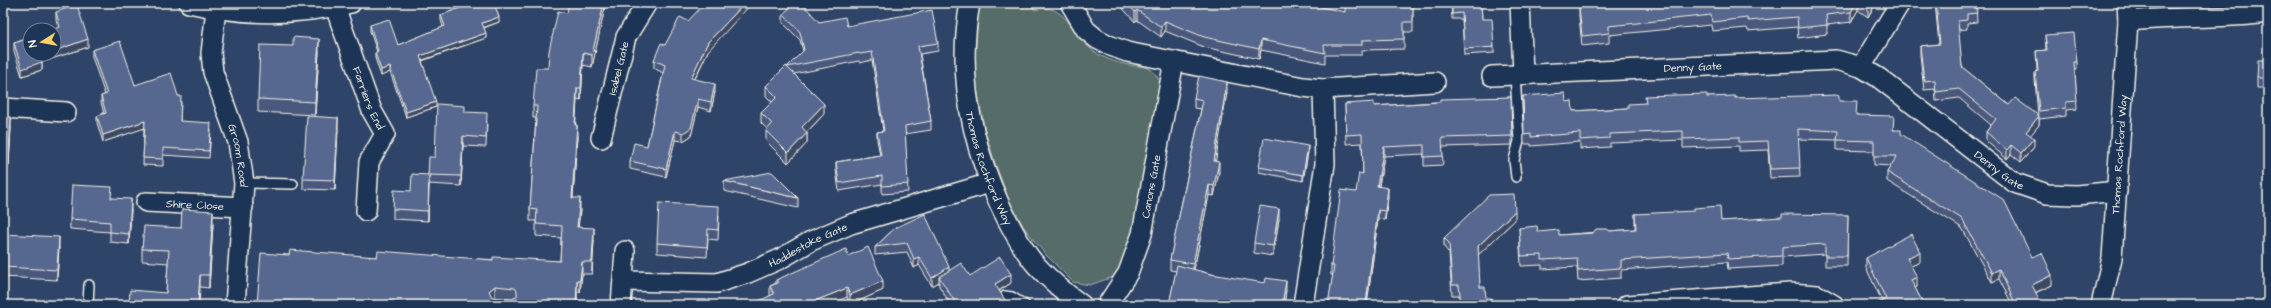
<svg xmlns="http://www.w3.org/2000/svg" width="2271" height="308" viewBox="0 0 2271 308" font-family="'Architects Daughter',sans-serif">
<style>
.green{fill:#566c68;stroke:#a5aea8}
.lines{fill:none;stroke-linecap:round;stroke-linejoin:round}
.service-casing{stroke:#f4f1e8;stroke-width:12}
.minor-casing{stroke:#f4f1e8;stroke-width:22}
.service{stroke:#1d3557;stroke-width:9}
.minor{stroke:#1d3557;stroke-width:19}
.wall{fill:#4a597b;stroke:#f4f1e8}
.shaded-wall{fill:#3c4864;stroke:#f4f1e8}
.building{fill:#56678f;stroke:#f4f1e8;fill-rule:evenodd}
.labels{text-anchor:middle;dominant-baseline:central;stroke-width:3;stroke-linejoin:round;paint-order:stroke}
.street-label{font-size:11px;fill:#f4f1e8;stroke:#1d3557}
</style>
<rect width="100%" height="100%" fill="#2e4468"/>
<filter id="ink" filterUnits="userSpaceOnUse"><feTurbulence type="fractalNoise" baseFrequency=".025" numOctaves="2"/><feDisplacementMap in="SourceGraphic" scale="8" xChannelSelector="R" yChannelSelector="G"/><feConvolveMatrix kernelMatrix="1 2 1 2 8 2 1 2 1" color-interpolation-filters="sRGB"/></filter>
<g filter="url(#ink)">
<!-- green -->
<path class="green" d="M979 3H1031L1035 10C1065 0 1072 35 1092 50 1102 58 1117 63 1129 65 1135 66 1145 66 1150 69 1155 72 1157 77 1160 81L1137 212 1126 256 1113 277 1090 285 1073 282 1044 253 1023 226 1008 198 995 163 984 127 976 83 975 57Z"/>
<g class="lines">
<!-- service casing -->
<g class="service-casing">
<path id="service" d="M1515 75 1519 141 1514 160 1516 177
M244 183 293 184
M1005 296 1012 297 1025 305
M88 305 89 285"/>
</g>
<!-- minor casing -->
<g class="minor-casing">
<g id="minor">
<path d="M189 3C247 16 292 16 351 3"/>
<path id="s1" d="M970 3C957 73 970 139 999 203 1009 224 1021 248 1036 265 1050 280 1065 293 1082 305"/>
<path d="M1070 3 1086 30 1097 39 1111 46 1127 52 1303 87 1323 89 1435 82"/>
<path d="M1520 3 1523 74"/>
<path id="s2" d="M335 7 372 111 385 134 369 162 366 211"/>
<path id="s3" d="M216 9 211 53 213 72 238 142 244 183 235 305"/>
<path d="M2128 21C2174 16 2221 19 2268 13"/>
<path d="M1861 67 1900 3"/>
<path id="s4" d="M1492 76 1836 60 1861 67 1879 78 2015 183 2047 194 2077 195 2117 191"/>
<path d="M3 108 66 112"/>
<path id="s5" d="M601 138 626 37 647 3"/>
<path id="s6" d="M146 202 243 207"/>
<path id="s7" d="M624 281 717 283 748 273 780 259 811 241 851 224 990 183"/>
<path d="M621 305 625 251"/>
<path id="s8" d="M1107 305 1128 273 1142 234 1174 61"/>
<path d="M1303 305 1325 164 1323 89"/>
<path d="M1627 305 1790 293 1817 295 1834 305"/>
<path id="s9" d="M2101 305 2112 258 2128 21 2127 3"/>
</g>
</g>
<!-- service -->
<use href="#service" class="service"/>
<!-- minor -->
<use href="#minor" class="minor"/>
</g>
<!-- wall -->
<path class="wall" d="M473 3H494L499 22 484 28 486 38 422 61 436 107 406 117 390 72 381 76 375 58V53L377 52 370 31V25L398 45 443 27 441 20V15Z
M604 3H605V7L592 67 583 65 581 100 577 99 575 125 577 137 573 198 580 210 578 227 594 240 592 274H582L580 292H577V305H257L289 255 560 261 561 238 536 236V221H530V209L536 118H533V106L548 68 567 13Z
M1118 3H1232L1241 7H1281L1345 12 1389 4H1413V32H1404V49L1362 50V55H1325V63L1261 50 1259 59 1204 47 1165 31 1161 37 1137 20 1135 22Z
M1451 3H1481L1482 19 1494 47V53L1464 55 1462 19H1452Z
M1591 3H1876L1868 17 1858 10 1851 22 1827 25V34L1798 38 1797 27 1748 31 1747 28 1712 31 1711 25 1609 35V43L1582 46 1579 16V7L1591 5Z
M1935 3H1976L1977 22 1967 23V29L1958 30 1962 67 2009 105 2038 116 2035 80V72L2037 71 2036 51 2046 50 2045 35 2077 62V70H2075L2077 109 2066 110V116L2039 119V118V125L2030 135 2034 147 2021 162 2011 154 2007 159 1986 141V132L1991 125 1959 98 1936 101 1935 89 1924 90 1920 55V46L1939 44Z
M56 12 88 47 42 62V70L22 76 14 51V43L58 28 56 20Z
M783 14 819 22 847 26 938 43V51L920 54 931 121V130L905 134 908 192 882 194V184L839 191 836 170V162L880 155 877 140V132L883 131 872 60 860 63 859 61 794 74 824 114 807 132V143L788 163 766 141V131L767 129 761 123V113L772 102 766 96V86L787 67 803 51 800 40 783 23Z
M665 45 708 51 695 79 715 92 711 111 698 107 691 136 683 141 675 140 666 177 630 169V161L647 146 663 73 654 68V60Z
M293 46 319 52 315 115 258 112V99Z
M92 50 135 85 178 96 181 103 180 121 211 130 209 158 163 155V166L143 165 144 128 103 142 97 123V116L104 113 101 103V96L105 95 92 57Z
M2268 60V88H2257V78Z
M1227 92 1215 161 1219 172 1214 196 1209 195 1194 270 1211 274 1286 290 1284 305H1169L1176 271 1170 270V260L1201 109 1194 108V98Z
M1523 96 1566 102 1573 111 1628 108 1645 103 1707 97 1839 101 1857 115 1894 130 1901 134 2032 257 2052 285 2012 304 1999 279 1992 282 1962 228 1887 181V172L1891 166 1874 165V151L1837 150V140L1798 139 1800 177 1770 178 1768 150 1739 151V146L1683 148V140L1610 143V147L1580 149V142L1531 146V144H1524Z
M1511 97 1512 145 1442 147 1443 165 1424 166V154L1384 156 1379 186 1388 197 1385 220 1378 219 1367 305H1328L1333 275H1331V266L1363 174 1362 143 1346 144 1345 104 1374 106Z
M465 112 487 122 486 147 463 146 461 186 429 184 428 221 393 219V209L428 175 435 157Z
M3 117 11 127 9 165 3 164Z
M338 128 335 190 303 189V179Z
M1308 152 1303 181 1259 172V167Z
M724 181 798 198V208L724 191Z
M112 198 131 209 129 244 110 242V232L70 229V219Z
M1635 214 1721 221 1848 215 1847 266H1825V254L1782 257V266L1728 269 1727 262 1621 270V278L1578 281 1577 267 1542 269V265L1521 266 1519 228 1538 232 1559 235 1635 229Z
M719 216 718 240 708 239 707 257 657 253V243Z
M1279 219 1273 256 1254 253V243Z
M1515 220 1478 255 1480 287 1486 299 1492 305H1460L1459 295H1452L1449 253 1444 247V238Z
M213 224 209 288 200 287 166 293 168 263 142 261V249L181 228Z
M895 228 949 271 970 276 1011 283 999 291 1008 305H951L939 286V282L932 286 919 265 914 268 907 252 875 255V247Z
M3 234 59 247 57 280 3 277Z
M848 256 883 290 850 305 847 297 770 296V286L776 283V280Z
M1866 258 1920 262 1911 266 1917 287 1915 288 1924 305H1878V303L1882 301 1866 268Z"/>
<!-- shaded-wall -->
<path class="shaded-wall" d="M604 3H605V7L592 67V55Z
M745 3H752L708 51 691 86V78L708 42Z
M1856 3H1858V10L1851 22V12Z
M1871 3H1876L1868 17V7Z
M1137 10V20L1135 22V12Z
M499 17V22L482 28V23Z
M1165 21V31L1161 37V27Z
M486 33V38L420 61V56Z
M88 39V47L42 62V70L22 76V69L40 56 45 54H54V51Z
M319 39V52L315 115V102Z
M1261 40V50L1259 59V49Z
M583 53V65L581 100V88Z
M390 67V72L381 76V70Z
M1227 82V92L1214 171V161Z
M715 84V92L711 111V102Z
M577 88V99L575 136V125Z
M698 99V107L691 136 683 141V133Z
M436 102V107L406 117V112Z
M824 104V114L802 137V127Z
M2039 116V125L2026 141V132Z
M11 117V127L9 165V155Z
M338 118V128L335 190V180Z
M145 121V128L103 142V135Z
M577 125V137L572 209V198Z
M675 131V140L666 177V169Z
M807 133V143L788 163V153Z
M463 136V146L461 186V176Z
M2034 138V147L2021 162V153Z
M2011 145V154L2007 159V150Z
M1308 146V152L1303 181V175Z
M1384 147V156L1377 195V186Z
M1219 162V172L1214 196V186Z
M429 175V184L428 221V211Z
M1209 185V195L1193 274V264Z
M1388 188V197L1385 220V211Z
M580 198V210L577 239V227Z
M131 199V209L129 244V234Z
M1279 209V219L1273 256V246Z
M1378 210V219L1367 305H1366Z
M213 211V224L209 288V275Z
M1515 211V220L1478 255V246Z
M594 228V240L592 274V262Z
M59 237V247L57 280V270Z
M1920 252V262L1907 268V258Z
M919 257V265L914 268V259Z
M582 262V274L580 292V280Z
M949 267V276L939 277V282L932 286V278Z
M1999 269V279L1992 282V273Z
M1011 274V283L995 293V284Z
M200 275V287L199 305H198Z
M2052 275V285L2032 294V285Z
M1917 277V287L1911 290V280Z
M577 280V305H576Z
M883 281V290L850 305V295Z
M1286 281V290L1284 305H1282Z
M495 286V298L489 303V291Z
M847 288V297L829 305H810V303Z"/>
<!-- building -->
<path class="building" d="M474 3H494L499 17 482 23 486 33 420 56 436 102 406 112 390 67 381 70 375 53 378 51 370 25 389 19 398 45 445 26 441 15Z
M569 3H604L592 55 583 53 581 88H577L575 125H577L572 198H580L577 227 594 228 592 262H582L580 280H577L576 305H436L385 301V305H342L284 301V305H257L261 253 289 255 290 250 377 257 378 251 493 260V257L560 261 562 226 536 224 537 210 530 209 537 106H533L536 68H548L549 51 558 11 567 13ZM495 286 515 288 517 291V296L512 299 492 297 489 291Z
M705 3H745L708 42 691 78 715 84 711 102 698 99 691 128 683 133 675 131 666 169 630 161 634 143 647 146 665 65 654 60 661 43 665 45 680 17 688 21Z
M795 3H802L819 22 845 17 847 26 932 10 938 43 918 46 931 121 905 126 908 184 882 186V176L839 183 836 162 881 155 877 132 884 131 872 52 860 54 859 53 787 67 804 50 800 32 783 14Z
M1127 3H1232L1241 7V3H1262L1281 7V3H1302L1345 12V3H1389V4H1413V22H1404V39L1362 40V45H1324L1325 53 1261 40 1259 49 1204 37 1165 21 1161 27 1137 10 1135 12Z
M1452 3H1481L1482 19H1492L1494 47 1464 49 1462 13 1452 14Z
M1592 3H1856L1851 12 1826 15 1827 25 1798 28 1797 17 1748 21 1747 18 1712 22 1711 15 1609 26V33L1582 36 1579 7 1592 5Z
M1861 3H1871L1868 7Z
M1936 3H1976L1977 13 1967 14V20L1958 21 1962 67 2009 105 2015 98 2039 116 2026 132 2034 138 2021 153 2011 145 2007 150 1986 132 1996 119 1959 89 1936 92 1935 80 1924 81 1920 46 1940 44Z
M77 5 88 39 54 51V30H52L60 27 56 12Z
M2074 33 2077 62H2074L2077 101 2066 102V108L2039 111 2035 72 2038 71 2036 51 2047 50 2045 35Z
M293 37 319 39 315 102 258 99 260 45 293 46Z
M30 38V54H45L40 56 42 62 22 69 14 43Z
M120 41 135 85 171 73 178 96H181L180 121 211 123 209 151 163 148V159L143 158 145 121 103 135 97 116 106 113 101 96 107 94 92 50Z
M2258 60H2268V78H2257Z
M786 66 824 104 802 127 807 133 788 153 766 131 772 124 761 113 777 97 766 86Z
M1199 76 1227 82 1214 161 1219 162 1214 186 1209 185 1193 264 1170 260 1203 100 1194 98Z
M1565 93 1566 102 1572 101 1573 111 1628 108V104L1646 103 1645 96 1707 94V97L1735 96V98L1839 95V101H1857L1856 115 1894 116 1893 130H1901V134L2004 200 2032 257 2042 253 2052 275 2032 285 2042 305H2010L2015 303 1999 269 1992 273 1962 219 1887 172 1897 156H1874V141L1837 140 1838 131 1798 129 1800 168 1770 169 1768 141 1739 142V137L1683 139V131L1610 134V138L1580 140V133L1531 137V134L1524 135 1523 96Z
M1511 97 1512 136 1442 138 1443 156 1424 157V145L1384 147 1377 186 1388 188 1385 211 1378 210 1366 303H1364V305H1328L1334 266H1331L1341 190 1356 192 1359 173 1363 174 1362 134 1346 135 1345 104 1374 102V106L1440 102V99Z
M437 104 465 106V112L487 113 486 138 463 136 461 176 429 175 428 211 393 209 394 190 411 191 412 174 428 175 429 157H435Z
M307 116 338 118 335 180 303 179Z
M3 117H11L9 155H3Z
M1264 138 1308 146 1303 175 1259 167Z
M772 172 798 198 724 181Z
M72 185 112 187 111 198 131 199 129 234 110 232V222L70 219Z
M1514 194 1515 211 1478 246 1480 287H1485L1486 299H1491L1492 305H1461L1459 285H1452L1449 243 1444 238 1489 195Z
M659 203 719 206 718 230 708 229 707 247 657 243Z
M1260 206 1279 209 1273 246 1254 243Z
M1720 206 1721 221 1782 217V214L1848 215 1847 256H1825V244L1782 247V256L1728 259 1727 253 1621 260V268L1578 271 1577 258 1542 260V255L1521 256 1519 228 1537 226 1538 232 1559 230V235L1593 233 1596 229H1607L1610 231 1636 229 1635 214 1694 211V208Z
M182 209 213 211 209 275H200L198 305H129L130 290 166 293 169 250 142 249 144 226 181 228Z
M925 214 949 267 932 278 919 257 914 259 907 243 875 247 895 228Z
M3 234 59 237 57 270 3 267Z
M1911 234 1920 252 1907 258 1917 277 1911 280 1924 305H1879L1878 303 1886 299 1866 258Z
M868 247 883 281 850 295 847 288 810 303 811 305H750L774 294 770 286 778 283 776 280 846 249 848 256Z
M1000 257 1011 274 995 284 1008 305H961V304L958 305H957L939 277 961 263 970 276Z
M1177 265 1211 274 1265 283 1266 278 1286 281 1282 305H1233L1199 299 1198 305H1169Z"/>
</g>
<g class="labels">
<!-- street labels -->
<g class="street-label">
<text stroke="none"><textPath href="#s4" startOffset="201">Denny Gate</textPath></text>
<text stroke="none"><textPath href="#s5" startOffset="72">Isabel Gate</textPath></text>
<text stroke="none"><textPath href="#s2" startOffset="97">Farriers End</textPath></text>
<text stroke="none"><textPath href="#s3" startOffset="151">Groom Road</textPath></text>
<text stroke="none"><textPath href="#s9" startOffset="152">Thomas Rochford Way</textPath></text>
<text stroke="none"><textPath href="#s1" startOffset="169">Thomas Rochford Way</textPath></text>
<text stroke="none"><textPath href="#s4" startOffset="543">Denny Gate</textPath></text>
<text stroke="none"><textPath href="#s8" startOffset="128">Canons Gate</textPath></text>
<text stroke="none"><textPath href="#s6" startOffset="49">Shire Close</textPath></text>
<text stroke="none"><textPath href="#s7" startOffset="192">Haddestoke Gate</textPath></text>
</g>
</g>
<!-- margin -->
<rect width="2271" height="308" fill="none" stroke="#1d3557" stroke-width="16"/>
<rect x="8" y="8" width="2255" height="292" fill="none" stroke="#f4f1e8" stroke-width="1.5" filter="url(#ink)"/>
<!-- north arrow -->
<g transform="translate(42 42) rotate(259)"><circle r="19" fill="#1d3557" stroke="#738091"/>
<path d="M0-3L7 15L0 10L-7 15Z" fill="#ffd166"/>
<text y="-6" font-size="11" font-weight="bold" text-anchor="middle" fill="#f4f1e8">N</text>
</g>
</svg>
